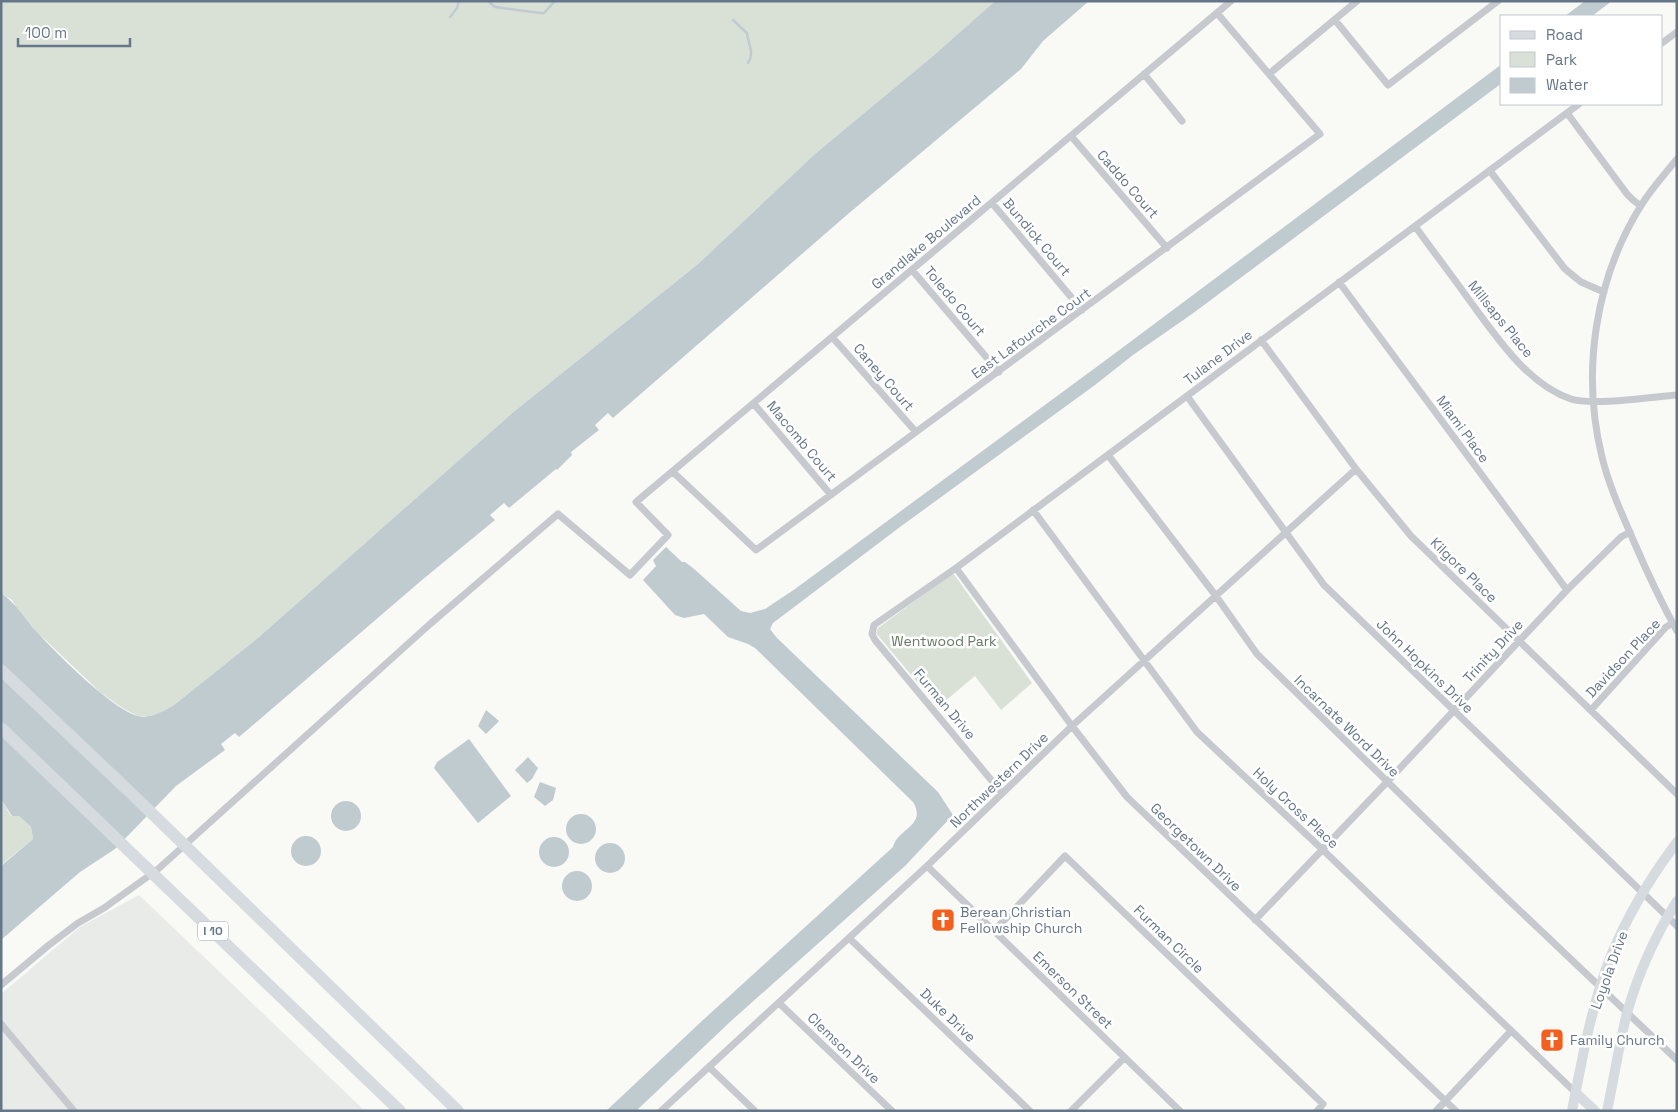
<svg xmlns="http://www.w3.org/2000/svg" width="1678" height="1112" viewBox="0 0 1678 1112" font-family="'Space Grotesk',sans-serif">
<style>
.built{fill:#e9ebe9}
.green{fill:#d9e1d7}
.water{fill:#c0cbd0}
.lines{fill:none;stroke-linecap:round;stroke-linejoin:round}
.stream{stroke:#c0cbd0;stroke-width:2.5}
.street{stroke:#c6c9ce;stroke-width:7}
.secondary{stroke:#d6dbe0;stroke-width:10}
.highway{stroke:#d6dbe0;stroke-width:12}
.labels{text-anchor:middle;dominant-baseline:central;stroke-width:5;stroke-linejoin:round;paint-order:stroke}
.shield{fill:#fff;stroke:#939fac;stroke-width:1}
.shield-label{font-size:12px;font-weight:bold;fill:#657689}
.street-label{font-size:14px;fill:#657689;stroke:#fff}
.park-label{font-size:14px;fill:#647a61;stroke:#fff}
.poi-label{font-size:14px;fill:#657689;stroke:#fff;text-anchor:start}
</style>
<rect width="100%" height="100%" fill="#f9f9f6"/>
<!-- built -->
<path class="built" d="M139 895 365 1111H1V994L80 927Z"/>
<!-- green -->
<path class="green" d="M1 1H995L933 56 816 153 698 264 511 414 259 637 174 705 160 713 149 716H138L124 709 101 693 38 633 17 608 12 600 1 593Z
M953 573 1032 683 1001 710 975 676 938 707 876 633 878 628Z
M1 799 11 816H19L31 827 33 839 1 865Z"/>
<!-- water -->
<path class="water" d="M995 1H1089L1043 41 1021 69 848 214 613 418 608 413 595 425 599 430 571 452 572 455 557 470 556 469 509 508 504 503 490 515 495 520 422 580 239 737 235 733 221 744 225 750 176 786 115 849 80 872 1 940V866L33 839 31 827 19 816H12L1 799V593C16 603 25 619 37 632 56 653 113 710 138 716 150 719 164 711 174 705L259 637 511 414 698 264 816 153 933 56Z
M1585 1H1612L1592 16H1565Z
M1502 64V83L1192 314 1133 355 1095 385 900 527 773 623 770 629 777 638 938 792 953 815 905 866 731 1021 636 1111H606L703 1020 893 847C898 828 927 826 913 802L755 648 748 644 728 637 704 614 684 618 675 615 643 580 656 566 653 560 666 547 682 562H685L693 568 741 611 750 613 765 609 795 589 1110 357Z
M486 710 499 721 486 734 478 726Z
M469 739 511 796 478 823 434 768 437 762Z
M528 757 538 768 532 779 527 783 515 770Z
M540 782 556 788 553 800 545 806 534 797Z
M331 816a15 15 0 1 1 30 0a15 15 0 1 1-30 0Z
M566 829a15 15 0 1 1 30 0a15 15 0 1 1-30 0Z
M291 851a15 15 0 1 1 30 0a15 15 0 1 1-30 0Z
M539 852a15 15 0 1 1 30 0a15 15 0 1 1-30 0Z
M595 858a15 15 0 1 1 30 0a15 15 0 1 1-30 0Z
M562 886a15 15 0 1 1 30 0a15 15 0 1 1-30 0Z"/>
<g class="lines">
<!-- stream -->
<path class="stream" d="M488 1 495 7 540 13H544L555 1
M450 17 457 8 459 1
M733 20 747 33C748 44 755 53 748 63"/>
<!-- street -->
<path class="street" d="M1335 20 1388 85 1498 1
M1662 43 1677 32
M1144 74 1182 121
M1269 74 1357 1
M1567 113 1627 194 1633 200 1641 206
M1071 136 1167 248
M1677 159C1665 174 1652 188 1642 204 1595 278 1581 372 1602 457 1609 486 1622 514 1634 542 1647 572 1661 602 1677 631
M1490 171 1565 269 1581 282 1604 292
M992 203 1082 310
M1415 226C1432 250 1450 273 1467 297 1494 333 1526 384 1571 399 1592 406 1652 397 1677 395
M912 270 999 372
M1339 282 1567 590
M833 338 916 432
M1261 340 1356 469 1411 536 1677 794
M1187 396 1324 585 1677 926
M754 404 831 495
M1108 455 1216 596 1257 654 1497 889 1677 1060
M673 472 756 550 1320 134 1217 13
M1033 510 1197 732 1323 850 1576 1093
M956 568 1072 726 1127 797 1456 1111
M1591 710 1666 627 1673 623
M1002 793 875 640 872 634 874 625 956 568 1579 104
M927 866 1180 1111
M1255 920 1387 782 1567 590 1621 537 1630 532
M994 931 1065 856 1323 1104 1317 1111
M849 938 1030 1111
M1 985 49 945 78 923 104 908 157 870 430 624 558 514 630 575 668 535 636 502 1231 1
M779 1003 892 1111
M1 1024 74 1111
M709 1067 755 1111
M661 1111 927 866 1072 726 1356 469
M1071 1111 1124 1058
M1436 1111 1511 1031"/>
<!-- secondary -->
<path class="secondary" d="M1576 1093 1595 1111
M1572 1111C1582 1060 1591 1007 1610 958 1627 916 1650 878 1677 842
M1607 1111C1614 1078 1619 1045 1627 1013 1638 974 1655 936 1677 901"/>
<!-- highway -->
<path class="highway" d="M1 670 134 796 458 1111
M1 728 400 1111"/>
</g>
<!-- icons -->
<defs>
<g id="church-square" transform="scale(1.25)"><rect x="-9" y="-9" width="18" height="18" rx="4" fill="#f1601e" stroke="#fff"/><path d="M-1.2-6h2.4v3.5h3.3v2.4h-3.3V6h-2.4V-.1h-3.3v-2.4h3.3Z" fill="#fff"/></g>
</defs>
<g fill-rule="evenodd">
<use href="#church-square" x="943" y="920"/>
<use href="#church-square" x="1552" y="1040"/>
</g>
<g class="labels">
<!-- shield labels -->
<rect class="shield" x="198" y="921.5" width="30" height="19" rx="4"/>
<g class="shield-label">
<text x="213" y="931">I 10</text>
</g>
<!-- street labels -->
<g class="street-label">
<text transform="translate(1128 184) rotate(49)">Caddo Court</text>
<text transform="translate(1037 237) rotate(50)">Bundick Court</text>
<text transform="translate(926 242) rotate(-40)">Grandlake Boulevard</text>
<text transform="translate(955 301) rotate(50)">Toledo Court</text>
<text transform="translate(1501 319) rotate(51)">Millsaps Place</text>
<text transform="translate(1031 333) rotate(-36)">East Lafourche Court</text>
<text transform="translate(1218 357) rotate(-37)">Tulane Drive</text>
<text transform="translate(884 377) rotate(49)">Caney Court</text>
<text transform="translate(1463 429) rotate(54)">Miami Place</text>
<text transform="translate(802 441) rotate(50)">Macomb Court</text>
<text transform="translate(1464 570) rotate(44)">Kilgore Place</text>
<text transform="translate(1493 651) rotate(-47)">Trinity Drive</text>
<text transform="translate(1623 658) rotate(-47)">Davidson Place</text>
<text transform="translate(1425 666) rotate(44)">John Hopkins Drive</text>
<text transform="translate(945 704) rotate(50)">Furman Drive</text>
<text transform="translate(1347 726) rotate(44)">Incarnate Word Drive</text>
<text transform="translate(999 780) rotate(-44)">Northwestern Drive</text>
<text transform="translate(1296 808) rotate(43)">Holy Cross Place</text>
<text transform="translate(1196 847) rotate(44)">Georgetown Drive</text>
<text transform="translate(1169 939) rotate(44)">Furman Circle</text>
<text transform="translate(1609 970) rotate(-70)">Loyola Drive</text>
<text transform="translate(1073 990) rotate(44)">Emerson Street</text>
<text transform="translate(948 1015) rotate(44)">Duke Drive</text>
<text transform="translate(844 1048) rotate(44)">Clemson Drive</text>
</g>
<!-- park labels -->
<g class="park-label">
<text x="944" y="641">Wentwood Park</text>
</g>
<!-- poi labels -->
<g class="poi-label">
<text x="960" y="912">Berean Christian<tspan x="960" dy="16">Fellowship Church</tspan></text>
<text x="1570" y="1040">Family Church</text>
</g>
</g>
<!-- border -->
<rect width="1678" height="1112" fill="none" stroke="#657689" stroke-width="5"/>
<!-- legend -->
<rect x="1500" y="15" width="162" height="90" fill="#ffffff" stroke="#c1c8d0"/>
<rect x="1510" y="31" width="25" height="8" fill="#d6dbe0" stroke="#c1c8d0"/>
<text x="1546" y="40" font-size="15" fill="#657689">Road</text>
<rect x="1510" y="52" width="25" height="15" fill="#d9e1d7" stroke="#c1c8d0"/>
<text x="1546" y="65" font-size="15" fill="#657689">Park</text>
<rect x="1510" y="78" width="25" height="15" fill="#c0cbd0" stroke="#c1c8d0"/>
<text x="1546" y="90" font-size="15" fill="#657689">Water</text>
<!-- scale -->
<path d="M18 38v8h112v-8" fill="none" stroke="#657689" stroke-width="2.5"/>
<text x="25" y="38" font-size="15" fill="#657689" stroke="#ffffff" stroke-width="4" paint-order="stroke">100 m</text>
</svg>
